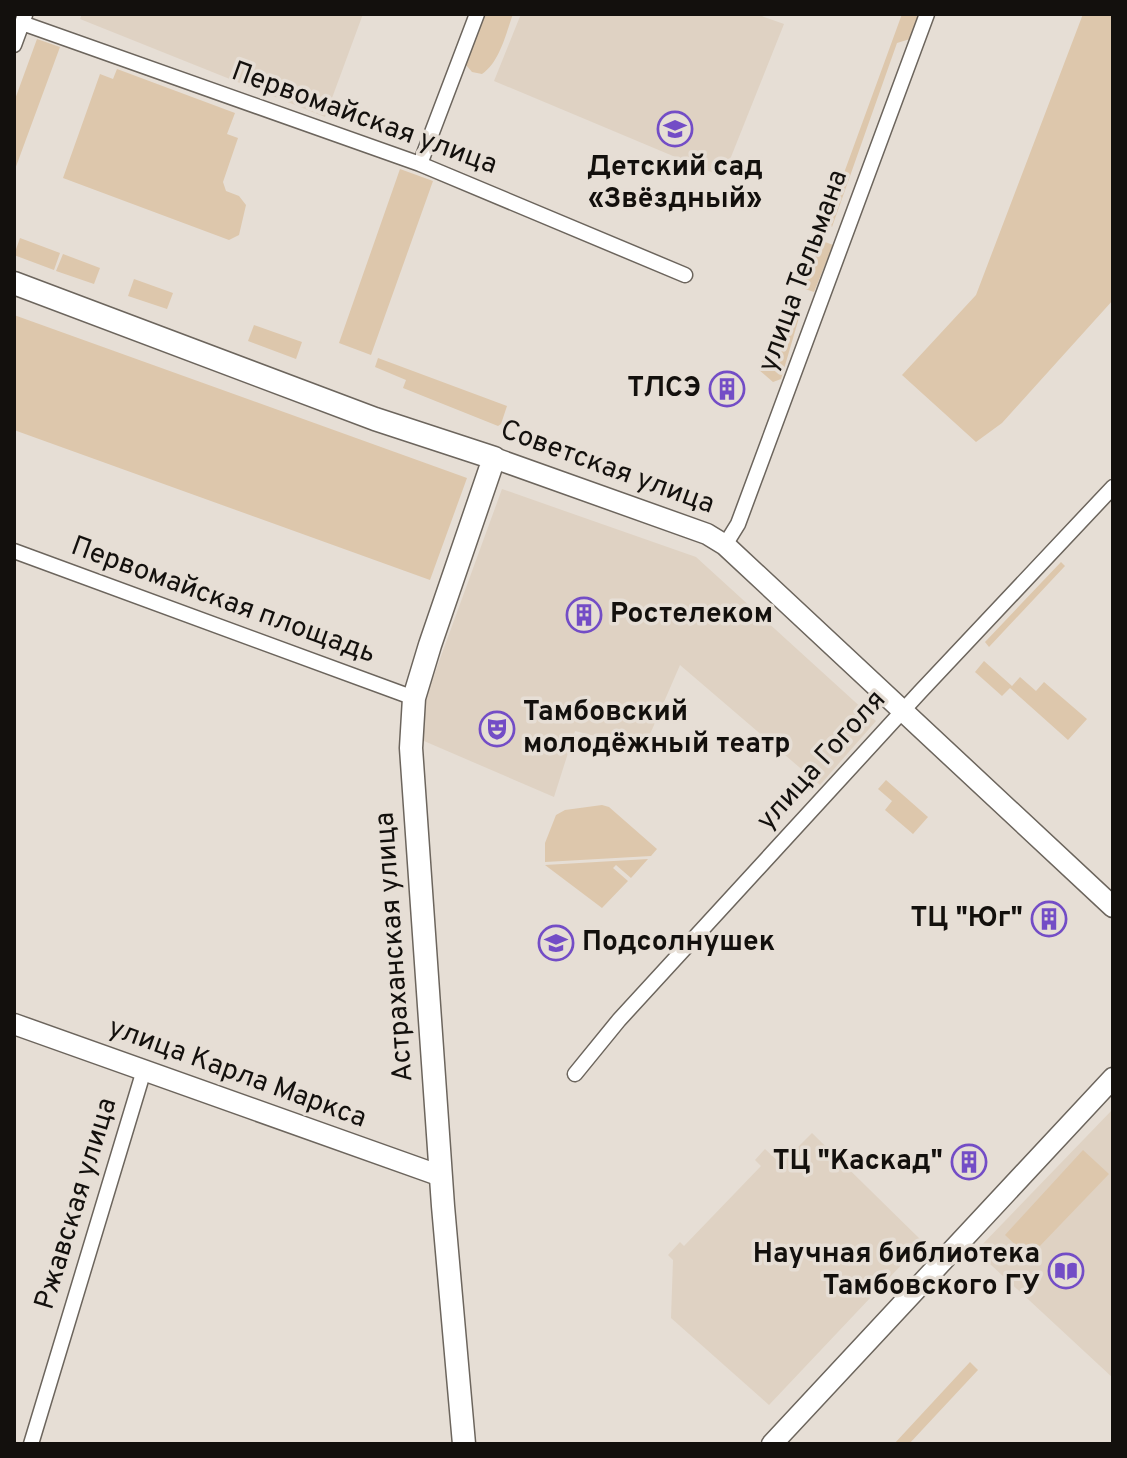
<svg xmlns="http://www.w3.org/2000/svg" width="1127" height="1458" viewBox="0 0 1127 1458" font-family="Overpass,sans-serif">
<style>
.built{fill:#dfd2c3}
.green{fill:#ddc7ac}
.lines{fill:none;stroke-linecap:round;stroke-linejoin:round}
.minor-casing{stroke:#6c655d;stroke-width:17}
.secondary-casing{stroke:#6c655d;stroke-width:23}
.primary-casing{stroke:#6c655d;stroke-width:25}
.minor{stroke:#fff;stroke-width:14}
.secondary{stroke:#fff;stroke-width:20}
.primary{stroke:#fff;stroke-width:22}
.labels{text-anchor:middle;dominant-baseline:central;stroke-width:7;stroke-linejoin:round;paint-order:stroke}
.street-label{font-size:28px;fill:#13100d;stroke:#e6ded5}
.poi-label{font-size:28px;font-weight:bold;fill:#13100d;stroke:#e6ded5;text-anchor:end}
</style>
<rect width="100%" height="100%" fill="#e6ded5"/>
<!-- built -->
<path class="built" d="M82 14H363L325 117 80 19Z
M521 14H756L784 24 723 177 494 81Z
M502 489 696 557 876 721 820 785 680 665 644 748 575 731 554 797 424 741 421 711Z
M1113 1109V1378L976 1251Z
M812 1133 923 1242 769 1405 671 1318 673 1260 668 1255 680 1242 684 1246 761 1166 755 1160 765 1149 781 1164Z"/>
<!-- green -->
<path class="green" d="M484 14H513C506 33 500 62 482 74L472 72 466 65Z
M902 14H920L910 39 897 43 832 227 825 225Z
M1083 14H1113V300L1002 423 976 442 902 375 976 295Z
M37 39 60 47 14 172V102Z
M117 69 235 113 227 134 238 138 223 182 226 191 239 196 246 205 239 235 229 240 63 178 100 74 113 79Z
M400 169 433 181 371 355 339 343Z
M20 238 60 253 54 270 14 255Z
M820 240 833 245 814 292 802 288Z
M63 254 100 268 94 284 56 271Z
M134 279 173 293 167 309 128 296Z
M788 295 793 296 801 311 781 379 773 382 759 370Z
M14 315 467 478 430 580 14 430Z
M254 325 302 342 296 359 248 341Z
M378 358 507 406 501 424 498 426 403 388 406 380 375 367Z
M1061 562 1065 566 989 647 985 642Z
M984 661 1012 686 1020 677 1036 691 1044 682 1087 719 1068 740 1010 688 1002 696 975 672Z
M886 780 928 817 913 834 885 810 892 801 878 789Z
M602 805 609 807 657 849 651 856 545 862V843L556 815 565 810Z
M648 859 631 878 616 865 613 868 628 881 602 908 545 865Z
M1083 1150 1109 1174 1037 1249 1023 1252 1005 1235Z
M970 1362 978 1370 909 1444H894Z"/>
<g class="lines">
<!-- minor casing -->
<g class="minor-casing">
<path id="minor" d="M22 23 420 164 685 275
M14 45 25 15
M420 164 477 14
M725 545 738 524 927 14
M14 551 414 698
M575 1074 619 1020 920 692 1113 487
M31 1444 144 1070"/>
</g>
<!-- secondary casing -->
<g class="secondary-casing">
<path id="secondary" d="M494 458 707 534 725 545 1113 907
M14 1024 441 1176
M772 1444 1113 1078"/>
</g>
<!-- primary casing -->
<g class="primary-casing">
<path id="primary" d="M14 283 375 419 494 458 430 645 414 698 411 748 443 1206 464 1444"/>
</g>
<!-- minor -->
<use href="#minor" class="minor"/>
<!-- secondary -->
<use href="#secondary" class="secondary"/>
<!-- primary -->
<use href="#primary" class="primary"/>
</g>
<!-- icons -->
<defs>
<g id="school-ring" transform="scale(1.8)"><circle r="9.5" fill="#e6ded5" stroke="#734dc6" stroke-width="1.5"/><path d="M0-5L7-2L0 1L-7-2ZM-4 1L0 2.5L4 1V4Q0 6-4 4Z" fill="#734dc6"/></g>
<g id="building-ring" transform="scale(1.8)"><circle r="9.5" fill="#e6ded5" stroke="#734dc6" stroke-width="1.5"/><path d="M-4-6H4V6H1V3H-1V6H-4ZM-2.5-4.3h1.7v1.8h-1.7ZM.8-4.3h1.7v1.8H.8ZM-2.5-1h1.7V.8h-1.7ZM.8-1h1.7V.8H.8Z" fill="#734dc6"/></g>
<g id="theatre-ring" transform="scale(1.8)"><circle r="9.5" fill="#e6ded5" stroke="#734dc6" stroke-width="1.5"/><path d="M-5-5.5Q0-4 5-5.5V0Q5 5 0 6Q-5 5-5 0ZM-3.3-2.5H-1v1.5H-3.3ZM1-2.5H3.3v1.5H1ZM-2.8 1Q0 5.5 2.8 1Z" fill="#734dc6"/></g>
<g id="library-ring" transform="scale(1.8)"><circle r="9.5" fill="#e6ded5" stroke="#734dc6" stroke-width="1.5"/><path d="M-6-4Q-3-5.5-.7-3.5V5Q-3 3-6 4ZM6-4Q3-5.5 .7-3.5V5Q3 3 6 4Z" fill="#734dc6"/></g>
</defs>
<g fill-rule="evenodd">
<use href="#school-ring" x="675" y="129"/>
<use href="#building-ring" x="727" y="389"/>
<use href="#building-ring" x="584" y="615"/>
<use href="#theatre-ring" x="497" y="729"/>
<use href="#building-ring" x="1049" y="919"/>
<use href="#school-ring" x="556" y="943"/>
<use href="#building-ring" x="969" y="1162"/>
<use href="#library-ring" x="1066" y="1271"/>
</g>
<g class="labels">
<!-- street labels -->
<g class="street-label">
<text transform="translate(364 119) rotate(20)">Первомайская улица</text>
<text transform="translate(804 271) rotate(-70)">улица Тельмана</text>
<text transform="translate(607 468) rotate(20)">Советская улица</text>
<text transform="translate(223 601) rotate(20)">Первомайская площадь</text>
<text transform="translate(822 761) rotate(-48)">улица Гоголя</text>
<text transform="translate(395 947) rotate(-94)">Астраханская улица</text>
<text transform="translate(237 1074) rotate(20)">улица Карла Маркса</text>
<text transform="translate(77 1204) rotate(-73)">Ржавская улица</text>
</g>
<!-- poi labels -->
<g class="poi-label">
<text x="675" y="168" text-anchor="middle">Детский сад<tspan x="675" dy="32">«Звёздный»</tspan></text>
<text x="701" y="389">ТЛСЭ</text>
<text x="610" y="615" text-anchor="start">Ростелеком</text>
<text x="523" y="713" text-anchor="start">Тамбовский<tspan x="523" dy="32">молодёжный театр</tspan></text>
<text x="1023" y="919">ТЦ "Юг"</text>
<text x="582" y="943" text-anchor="start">Подсолнушек</text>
<text x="943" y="1162">ТЦ "Каскад"</text>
<text x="1040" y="1255">Научная библиотека<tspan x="1040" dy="32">Тамбовского ГУ</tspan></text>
</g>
</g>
<!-- border -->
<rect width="1127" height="1458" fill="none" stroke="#13100d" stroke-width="32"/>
</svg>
